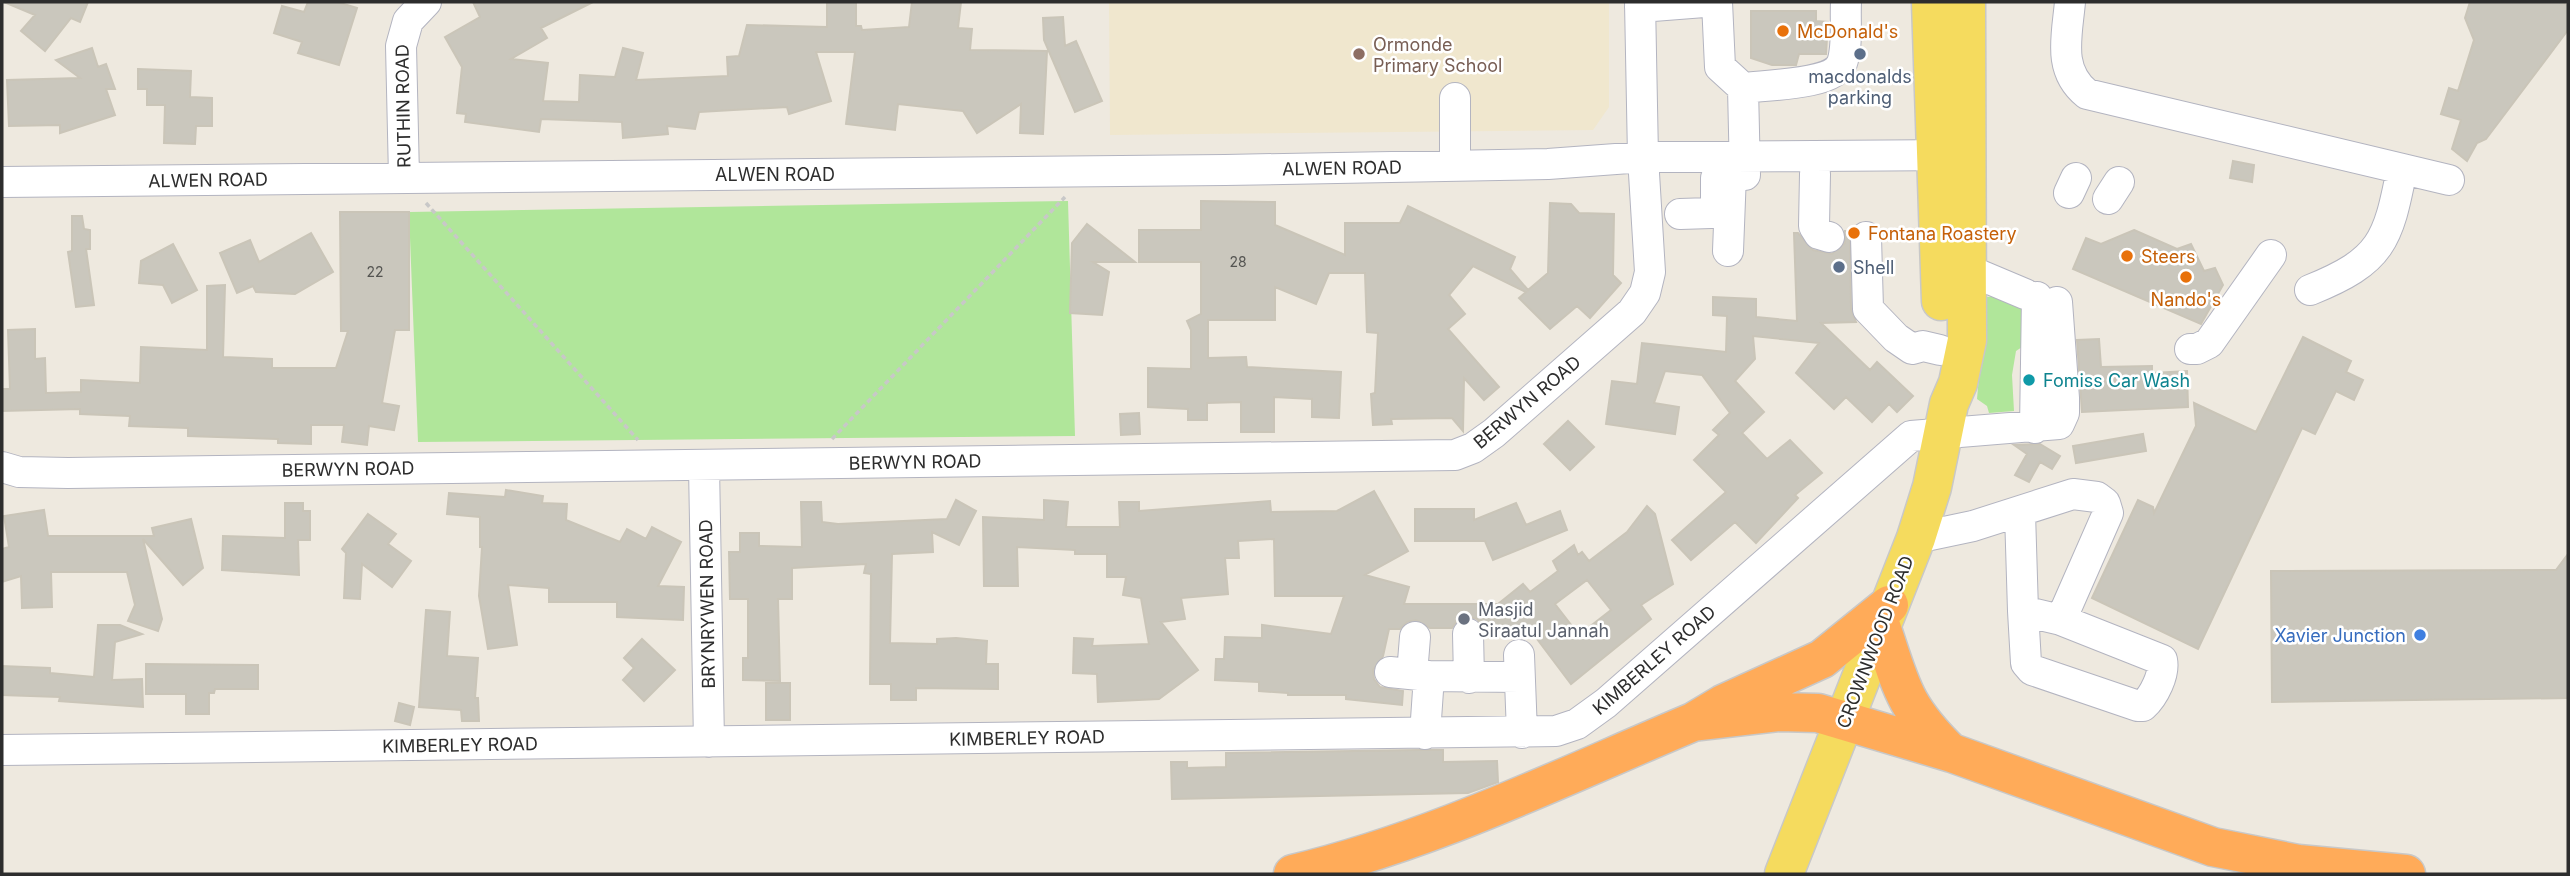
<svg xmlns="http://www.w3.org/2000/svg" width="2570" height="876" viewBox="0 0 2570 876" font-family="Inter,sans-serif">
<style>
.education{fill:#f0e7ce}
.green{fill:#b0e69a}
.building{fill:#cac7bd;stroke:#cac5b8;stroke-width:2;fill-rule:evenodd}
.lines{fill:none;stroke-linecap:round;stroke-linejoin:round}
.minor-casing{stroke:#b3b4c0;stroke-width:32}
.major-casing{stroke:#c8c8c8;stroke-width:41}
.highway-casing{stroke:#c8c8c8;stroke-width:41}
.path{stroke:#c8c8c8;stroke-width:3.5;stroke-dasharray:5 3.5;stroke-linecap:butt}
.minor{stroke:#fff;stroke-width:30}
.major{stroke:#f5db5e;stroke-width:38}
.highway{stroke:#ffab59;stroke-width:38}
.food-dot{fill:#e8710a;stroke:#fff;stroke-width:2.5}
.education-dot{fill:#8d6e63;stroke:#fff;stroke-width:2.5}
.service-dot{fill:#5c6f8a;stroke:#fff;stroke-width:2.5}
.culture-dot{fill:#0f9aa8;stroke:#fff;stroke-width:2.5}
.worship-dot{fill:#6b7280;stroke:#fff;stroke-width:2.5}
.shop-dot{fill:#3f7fe0;stroke:#fff;stroke-width:2.5}
.labels{text-anchor:middle;dominant-baseline:central;stroke-width:5;stroke-linejoin:round;paint-order:stroke}
.number-label{font-size:14px;fill:#545451}
.food-label{font-size:18px;fill:#c56008;stroke:#fff;text-anchor:start}
.education-label{font-size:18px;fill:#785e54;stroke:#fff;text-anchor:start}
.service-label{font-size:18px;fill:#4e5e75;stroke:#fff}
.street-label{font-size:18px;fill:#2d2d2d;stroke:#fff}
.culture-label{font-size:18px;fill:#0d838f;stroke:#fff;text-anchor:start}
.worship-label{font-size:18px;fill:#5b616d;stroke:#fff;text-anchor:start}
.shop-label{font-size:18px;fill:#366cbe;stroke:#fff;text-anchor:end}
</style>
<rect width="100%" height="100%" fill="#eee9df"/>
<!-- education -->
<path class="education" d="M1109 2H1609V107L1593 130 1110 135Z"/>
<!-- green -->
<path class="green" d="M1068 201 1075 436 418 442 409 212Z
M2000 296 2026 308 2031 341 2016 351 2012 375 2014 411 1989 413 1987 406 1977 399 1986 297Z"/>
<!-- building -->
<path class="building" d="M4 2H88L80 22 71 18 45 51 21 31 35 15Z
M308 2H337L357 8 339 65 298 53 302 42 274 33 282 6 304 12Z
M473 2H593L541 28 547 38 511 59 548 63 543 101 579 102 580 75 615 77 623 48 643 53 636 80 728 76 727 57 739 56 747 25 827 27V2H856V26H861L862 30 909 27 912 2H961L958 28 972 29 970 50 1047 51 1043 134 1020 133 1021 104 977 133 963 111 898 104 895 130 846 124 855 52H816L831 101 789 114 787 107 699 112 695 129 667 126 668 134 623 138 622 122 541 119 539 132 465 122 466 114 457 113 462 67 445 37 480 17Z
M2470 2H2562L2568 6V30L2486 139 2477 143 2467 161 2452 149 2461 120 2441 114 2449 88 2458 91 2474 40 2465 18Z
M1751 11H1816V21L1828 22 1826 54H1799L1796 65H1772L1751 58Z
M1063 17 1065 46 1076 41 1102 101 1075 112 1044 40 1043 18Z
M92 48 98 67 106 64 115 89H106L115 115 60 133V125L9 126 7 80 80 78 56 60Z
M138 69 191 71 190 97 212 98V126H196L195 144 164 143 165 105H147V89H138Z
M2233 161 2254 165 2252 182 2230 178Z
M1201 201 1275 202V225L1345 255V223H1400L1408 206 1515 257 1510 269 1528 290 1548 273 1550 203 1571 204 1579 213 1614 214 1613 275 1621 283 1590 318 1577 306 1550 329 1519 298 1526 292 1473 266 1449 295 1465 314 1448 329 1499 387 1484 400 1464 378 1463 431 1452 418 1391 419 1392 424 1373 425 1371 394 1375 393 1378 333 1367 332 1365 273H1329L1316 304 1275 287V320H1208V358L1246 357 1247 367 1341 372 1339 418 1312 417V399L1274 397V432H1241V402L1207 403V420H1188V409L1148 407V368L1191 369V330L1187 321 1201 314V262H1139V230H1201Z
M340 212H409V330H395L382 403 399 406 394 430 369 426 367 445 342 442 344 425H311V444L278 443V439L188 436V428L129 426 130 416 80 414V409L2 411V389H10L8 330 35 329V359L45 358 46 393 81 392V380L140 383 141 347 207 350V286L225 285 223 357 272 359V368H336L348 331H341Z
M72 216H82L84 229 90 230V249H86L94 305 76 307 68 252 72 251Z
M1087 224 1135 262H1093L1109 272 1102 315 1070 313 1072 243Z
M2134 230 2177 249 2191 244 2204 271 2215 268 2223 285 2201 324 2073 269 2086 238 2101 244Z
M1845 231H1850L1851 309 1856 322 1821 323 1870 370 1877 362 1913 396 1897 412 1889 404 1872 422 1846 397 1834 409 1796 373 1819 343 1753 336 1755 359 1735 381 1764 412 1742 433 1767 459 1790 440 1822 473 1795 495 1798 498 1756 543 1735 522 1691 560 1672 540 1726 492 1694 460 1719 435 1713 430 1730 413 1702 375 1665 371 1654 403 1679 407 1675 434 1606 424 1612 381 1637 384 1642 343 1726 352 1727 316 1713 315V297L1756 299V317L1797 321 1794 233H1798L1813 250 1832 254 1845 243Z
M311 233 333 272 295 294 256 292 253 286 237 293 220 253 250 240 259 262Z
M173 244 197 290 172 303 163 285 139 283 141 261Z
M2303 337 2351 361 2346 372 2363 380 2354 400 2336 391 2315 434 2302 428 2198 649 2092 598 2138 500 2153 507 2154 513 2196 426 2194 403 2256 432Z
M2099 339 2101 367 2152 366V373L2187 371 2188 407 2082 412 2077 340Z
M1139 413 1140 434 1121 435 1120 414Z
M1568 421 1594 447 1570 470 1544 444Z
M2143 434 2146 451 2076 463 2073 446Z
M2040 444 2060 456 2052 469 2040 462 2029 482 2015 475 2027 454 2014 445Z
M506 490 543 496 542 503 567 504 566 520 620 542 627 529 646 539 652 527 681 542 658 586 684 587 683 620 617 617V602H549V588L508 585 517 645 488 649 479 596 482 547H480V517L447 514 449 493 505 497Z
M1374 491 1408 551 1365 575 1409 587 1404 604H1498L1523 584 1530 592 1558 571 1553 561 1574 545 1578 555 1582 552 1589 561 1627 532 1647 506 1655 514 1673 584 1641 605 1651 619 1571 684 1528 627 1484 628 1477 619 1468 617 1458 619 1452 628H1430L1416 620 1407 622 1400 629H1389L1383 656 1373 670 1374 679 1380 687 1403 691 1402 705 1346 699V695H1288V693L1259 691V682L1215 680 1216 659H1224L1225 637 1262 638V625L1331 634 1344 596H1275L1274 539 1238 541 1239 558H1225L1228 594 1181 598 1185 619 1161 622 1198 670 1159 699 1098 702 1097 674 1073 673 1074 638 1093 639 1092 646 1149 644 1141 598 1123 595 1126 577H1107V554H1075V550L1017 547 1018 586H984L983 517 1044 520V500L1068 502 1066 527H1120L1119 502H1139V511L1270 501 1271 512 1337 511ZM1587 580 1611 610 1579 635 1555 604Z
M956 500 976 511 959 545 932 532 933 552 892 554 890 643 937 644V639L956 638 987 641 986 664H998V689L916 688V700H891V684H870L871 574 864 573 866 564 792 568V599H778L780 681 743 680V658H748V599H730L729 552H740V533H759V546L802 547 801 502H821L822 522 838 524 947 519Z
M285 503H303V511H310V540H298L299 575 222 570 223 536 285 538Z
M1516 503 1526 525 1560 511 1567 530 1493 560 1485 541H1415V509H1474V520Z
M44 510 48 536H154L152 528 191 519 203 568 183 585 143 539 162 619 158 631 128 621 135 605 127 572H51L52 607 22 608 21 576 2 582V549L9 547 4 516Z
M368 514 396 534 388 544 411 561 392 587 362 564 360 599 344 598 346 553 342 549Z
M2568 554V698L2272 702 2271 571 2556 570Z
M426 610 450 612 447 656 478 658 475 698H478L479 721H462L461 710 419 707Z
M98 625H120L142 634 115 642 112 680 142 679 143 707 59 701 60 697 2 695V666L50 668V673L94 677Z
M642 639 675 670 644 701 623 680 634 668 624 658Z
M146 664 258 665V689H215L214 693H209V714H186V694H146Z
M766 683H790V720H766Z
M399 703 414 707 410 725 395 721Z
M1420 750H1443V762L1497 761 1498 782 1468 793 1172 799 1171 762H1187V768L1226 767V753Z"/>
<g class="lines">
<!-- minor casing -->
<g class="minor-casing">
<path id="minor" d="M1717 2 1720 67 1743 88 1745 175
M2070 2C2067 36 2057 70 2087 94L2449 180
M1640 7 1704 2
M1743 88C1765 85 1834 85 1842 63 1848 46 1845 20 1846 2
M1455 98V166
M1815 174 1814 226 1819 234 1829 237
M404 177 401 46 408 21 426 2
M2 182 1225 170 1548 164 1643 157 1957 155
M2069 193 2076 178
M2108 199 2119 182
M1680 214 1711 213 1716 210V178
M1866 237 1868 309 1896 338 1912 349 1923 346 1940 350
M1728 251 1731 174
M1968 270 2025 294
M2310 290C2382 261 2388 241 2402 169
M2190 349H2197L2209 343 2271 255
M2035 428 2037 297
M704 466 709 742
M2 467 19 472 68 473 1455 455 1473 448 1494 433 1632 312 1645 293 1650 272 1643 157 1640 2
M2020 513 2023 611 2061 620 2162 660C2165 674 2154 696 2143 706H2138L2032 670 2026 663 2023 611
M1916 538 1973 526 2073 494 2097 497 2105 503 2108 513 2061 620
M1468 634 1469 678
M1519 655 1522 733
M1390 672 1429 676 1519 677
M1412 674 1415 637
M1425 734 1429 676
M2 750 1556 731 1577 724 1606 703 1911 436 2059 424 2064 413V398L2057 302"/>
</g>
<!-- major casing -->
<g class="major-casing">
<path id="major" d="M1931 2 1941 301
M1784 874 1916 538 1932 487 1949 404 1958 383 1967 340 1966 2"/>
</g>
<!-- highway casing -->
<g class="highway-casing">
<path id="highway" d="M1881 626C1901 686 1903 706 1950 752
M1693 722 1779 712 1818 713 1952 753 2213 847 2298 864 2406 874
M1293 874C1432 841 1562 777 1693 722L1723 704 1822 659 1889 605"/>
</g>
<!-- path -->
<path class="path" d="M426 203 638 440
M832 439 1065 197"/>
<!-- minor -->
<use href="#minor" class="minor"/>
<!-- major -->
<use href="#major" class="major"/>
<!-- highway -->
<use href="#highway" class="highway"/>
</g>
<!-- markers -->
<g class="food-dot">
<circle cx="1783" cy="31" r="7"/>
<circle cx="1854" cy="233" r="7"/>
<circle cx="2127" cy="256" r="7"/>
<circle cx="2186" cy="277" r="7"/>
</g>
<circle class="education-dot" cx="1359" cy="54" r="7"/>
<g class="service-dot">
<circle cx="1860" cy="54" r="7"/>
<circle cx="1839" cy="267" r="7"/>
</g>
<circle class="culture-dot" cx="2029" cy="380" r="7"/>
<circle class="worship-dot" cx="1464" cy="619" r="7"/>
<circle class="shop-dot" cx="2420" cy="635" r="7"/>
<g class="labels">
<!-- number labels -->
<g class="number-label">
<text x="1238" y="261">28</text>
<text x="375" y="271">22</text>
</g>
<!-- food labels -->
<g class="food-label">
<text x="1797" y="31">McDonald's</text>
<text x="1868" y="233">Fontana Roastery</text>
<text x="2141" y="256">Steers</text>
<text x="2186" y="299" text-anchor="middle">Nando's</text>
</g>
<!-- education labels -->
<g class="education-label">
<text x="1373" y="44">Ormonde<tspan x="1373" dy="21">Primary School</tspan></text>
</g>
<!-- service labels -->
<g class="service-label">
<text x="1860" y="76">macdonalds<tspan x="1860" dy="21">parking</tspan></text>
<text x="1853" y="267" text-anchor="start">Shell</text>
</g>
<!-- street labels -->
<g class="street-label">
<text transform="translate(403 106) rotate(-91)">RUTHIN ROAD</text>
<text transform="translate(1342 168) rotate(-1)">ALWEN ROAD</text>
<text x="775" y="174">ALWEN ROAD</text>
<text transform="translate(208 180) rotate(-1)">ALWEN ROAD</text>
<text transform="translate(1527 402) rotate(-40)">BERWYN ROAD</text>
<text transform="translate(915 462) rotate(-1)">BERWYN ROAD</text>
<text transform="translate(348 469) rotate(-1)">BERWYN ROAD</text>
<text transform="translate(707 604) rotate(-91)">BRYNRYWEN ROAD</text>
<text transform="translate(1875 642) rotate(-69)">CROWNWOOD ROAD</text>
<text transform="translate(1654 660) rotate(-41)">KIMBERLEY ROAD</text>
<text transform="translate(1027 738) rotate(-1)">KIMBERLEY ROAD</text>
<text transform="translate(460 745) rotate(-1)">KIMBERLEY ROAD</text>
</g>
<!-- culture labels -->
<g class="culture-label">
<text x="2043" y="380">Fomiss Car Wash</text>
</g>
<!-- worship labels -->
<g class="worship-label">
<text x="1478" y="609">Masjid<tspan x="1478" dy="21">Siraatul Jannah</tspan></text>
</g>
<!-- shop labels -->
<g class="shop-label">
<text x="2406" y="635">Xavier Junction</text>
</g>
</g>
<!-- border -->
<rect width="2570" height="876" fill="none" stroke="#2d2d2d" stroke-width="7"/>
</svg>
